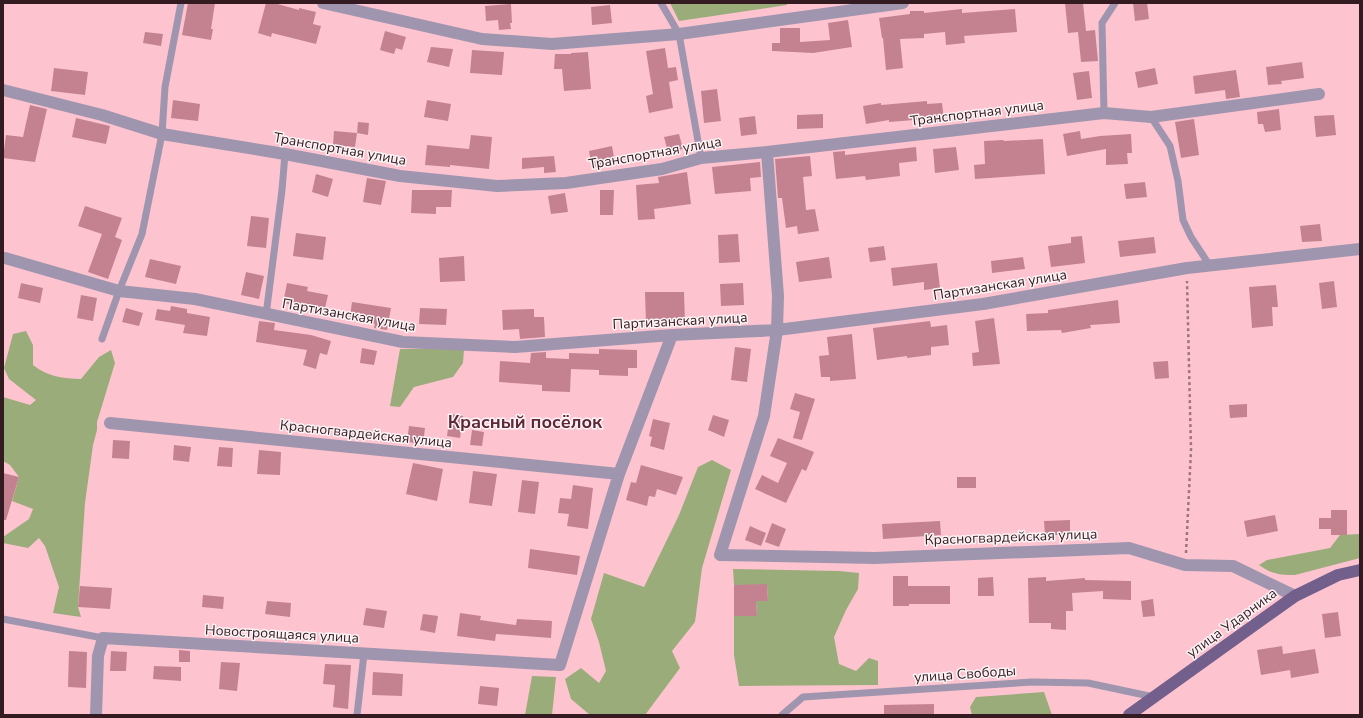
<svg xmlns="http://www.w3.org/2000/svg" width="1363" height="718" viewBox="0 0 1363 718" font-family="'Nunito Sans',sans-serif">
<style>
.green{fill:#9aac7a}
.building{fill:#c48291}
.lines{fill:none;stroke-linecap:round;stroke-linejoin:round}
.path{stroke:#9e747d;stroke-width:2.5;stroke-dasharray:3 3;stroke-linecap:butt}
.lane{stroke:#a095ae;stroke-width:7}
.street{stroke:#a095ae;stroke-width:12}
.primary{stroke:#735f8b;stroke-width:12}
.labels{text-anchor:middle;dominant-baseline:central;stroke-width:3;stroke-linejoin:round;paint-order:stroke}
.street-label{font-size:14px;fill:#341b21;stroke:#fcf4f6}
.district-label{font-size:18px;font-weight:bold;fill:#5f2737;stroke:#fcf4f6}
</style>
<rect width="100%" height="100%" fill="#fdc4d0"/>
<!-- green -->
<path class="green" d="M670 3H787V5L679 21Z
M26 331 33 345V365C46 376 64 379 81 379L99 357 111 350 115 363 97 422V430L93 445 85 503 78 607 81 617 53 613 59 587 45 546 39 538 28 548 3 543V537L29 519 33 509 12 501 19 477 10 465 3 461V397L30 405 36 400 9 379 4 368 13 334Z
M400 349H464L463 363 453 377 414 387 400 407 390 406Z
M712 460 731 470 702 568 695 622 672 651 680 668 645 715H590L571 699 565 679 581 668 599 683 606 671 599 642 591 619 604 573 644 587 679 515 698 467Z
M1360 534V558L1295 575C1280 575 1271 574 1259 565L1267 560 1330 548 1340 535Z
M733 569 839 571 859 573 858 589 846 610 834 637 839 664 856 671 869 658 878 661V685L739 686 734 655V616H757L756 601H768L767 585H734Z
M532 676 556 677 552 715H525Z
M1044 692 1052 715H972L970 707 976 697Z"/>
<!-- building -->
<path class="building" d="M188 3H215L211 29H213L211 40 182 35Z
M266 3H274L299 10V8L316 12 313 24 321 26 316 44 272 33 271 37 258 33Z
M1065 3H1083L1086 31 1095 30 1098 61 1081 62 1078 32 1068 33Z
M1133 3H1147L1149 19 1135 21Z
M511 4 512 23H510L511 29 499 30 498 20 486 21 485 6Z
M610 5 612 23 592 25 591 7Z
M962 9V13L1015 9 1017 32 964 36 965 43 946 45 945 32 924 34V38L900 39 903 68 886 70 883 38H882L879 18 910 14V11H924V13Z
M848 20 852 47 813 53 772 51V43H780V28H800V42L830 40 828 23Z
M385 31 406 37 402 50 396 48 394 54 380 50Z
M145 32 163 34 161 46 143 43Z
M431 47 453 49 449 67 427 62Z
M665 48 668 68 676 67 678 80 669 82 673 108 649 113 646 96 653 94 646 51Z
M472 50 504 52 502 75 470 73Z
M588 52 591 89 564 91 562 69H554L555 54H571V53Z
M1302 62 1304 78 1281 81 1282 84 1268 85 1266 67Z
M54 68 88 72 85 95 51 91Z
M1155 68 1158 84 1138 88 1135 72Z
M1236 70 1240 97 1226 99 1225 90 1195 94 1193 76Z
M1089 71 1092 98 1077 100 1073 73Z
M717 89 721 121 704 123 701 91Z
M173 100 200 104 198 121 171 118Z
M427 100 451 104 448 121 424 117Z
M927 101V104L942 103 944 121 926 123V119L889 122V120L866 124 863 106 881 103V105Z
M30 105 47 109 35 162 3 158 6 135 23 137Z
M1279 109 1281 130 1265 132 1263 124H1258L1257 112Z
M823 114V128L797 129V115Z
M1334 115 1336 135 1316 137 1314 116Z
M755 116 757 134 741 136 739 118Z
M76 118 110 126 106 144 72 137Z
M1194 119 1199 155 1181 158 1175 122Z
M358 122 369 123 368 135 357 133Z
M334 131 357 133 355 147 333 145Z
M1080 131 1081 139 1100 136 1131 134 1132 153H1127L1128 164 1106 165V149L1067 156 1063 134Z
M679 134 683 149 668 152 664 137Z
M471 135 492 137 489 169 450 165V167L425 165 427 145 469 149Z
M1043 139 1045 174 975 179 974 165 985 164 984 141 1003 140 1004 141Z
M612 146 615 163 592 168 589 151Z
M916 147 917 161 899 163 900 176 866 180 865 176 836 179 833 152 845 151V155Z
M956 147 959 170 935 173 933 149Z
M554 156 556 172 544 173V167L522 169V158Z
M810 156 812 176 803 177 806 210 815 209 819 231 798 234 797 226 786 228 782 198H778L775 159Z
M760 162 761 177 750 178 751 191 715 194 712 167Z
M687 172 691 204 654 209 655 219 638 220 636 185 659 183 658 177Z
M316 174 333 179 328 197 312 192Z
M367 178 386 181 381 205 363 202Z
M1145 182 1147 197 1126 199 1124 184Z
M412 190H452L451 207H436V214L411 213Z
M600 190H614L613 215H600Z
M565 193 568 212 551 214 548 196Z
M85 206 122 218 115 237 122 240 108 279 88 272 102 234 78 226Z
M251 216 269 218 266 248 247 246Z
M1320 224 1322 241 1302 242 1300 226Z
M296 233 326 237 323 260 293 256Z
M738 234 740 262 719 263 718 235Z
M1082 236 1085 263 1051 267 1048 246 1071 243V237Z
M1154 237 1156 253 1120 257 1118 241Z
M884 246 886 260 870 262 868 248Z
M464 256 465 281 440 282 439 258Z
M829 257 832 278 799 282 796 262Z
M1023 257 1025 269 992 273 991 261Z
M150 259 181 266 176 284 145 277Z
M937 263 940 288 924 290V282L893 286 891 268Z
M246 272 264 276 259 299 241 295Z
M1334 281 1337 307 1322 309 1319 283Z
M21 283 43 288 40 303 18 298Z
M287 283 308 287 307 291 328 295 325 308 304 304V307L283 303Z
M743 283 744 305 721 306 720 284Z
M1276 285 1278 307H1272L1273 326 1252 328 1249 287Z
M645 292H684L685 322 646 323Z
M81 295 97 298 93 321 77 318Z
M1118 300 1120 323 1090 325 1091 328 1062 333 1061 330 1027 331 1026 314 1048 313V310Z
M352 302 391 308 387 330 374 328 375 324 360 321V319L350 317Z
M171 306 187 309V313L210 317 207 336 183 333 185 325 155 320 157 309 170 311Z
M126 308 143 313 139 326 122 322Z
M420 308 447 309 446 325 419 324Z
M534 309V317H544L545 337 520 339 519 329 503 330 502 310Z
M994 318 1000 364 973 366 972 353 979 352 975 321Z
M259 321 275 323 274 330 311 335 331 341 327 355 320 353 316 369 303 365 307 350 256 342Z
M930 321 931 327 947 325 949 345 931 347V355L907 358V356L877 360 873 328Z
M852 334 856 379 830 381V377H821L819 356 829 355 827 337Z
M735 347 751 349 747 382 731 380Z
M362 348 377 351 374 365 360 363Z
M599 349 637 350V368H628V376L599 375V370L571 369 570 392 542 391V385L499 382 500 361 530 363 531 353 546 352V358L569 359V353L599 354Z
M1168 361 1169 378 1155 379 1153 362Z
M795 393 815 399 802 440 793 438 800 412 790 409Z
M1247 404V417L1230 418 1229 405Z
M450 414 463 416 460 438 447 436Z
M713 415 729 420 724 437 708 430Z
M653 419 670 423 664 450 650 446 652 437 649 436Z
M409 426 425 428 423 444 407 442Z
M472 430 484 432 482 446 470 445Z
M778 438 814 452 806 471 802 469 786 503 755 489 762 475 778 483 787 463 770 456Z
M113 440 130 441 129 459 112 458Z
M174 445 191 447 189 462 173 460Z
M219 447 233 448 232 467 217 466Z
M259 450 281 452 280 475 257 474Z
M413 463 443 469 437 501 406 494Z
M641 465 683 477 676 495 657 489 655 497 649 496 647 506 626 500 631 482 636 483Z
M473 471 497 474 492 506 469 503Z
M3 473 19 477 6 520H3Z
M957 477H976V488H957Z
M522 480 539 482 535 514 518 512Z
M573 485 593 488 588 529 567 526 569 514 558 513 560 498 571 499Z
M1331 510H1347V535H1331V529H1319V518H1331Z
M1275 515 1278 531 1247 537 1244 521Z
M1070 520V535H1045L1044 521Z
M940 521 941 535 883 539 882 524Z
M772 523 786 529 779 547 765 542Z
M750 526 766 533 761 546 745 540Z
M530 549 580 556 577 575 528 568Z
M893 576H908V586H950V604H909V606H893Z
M993 577 994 596H978V578Z
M1046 577V581L1085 578V580L1131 581V600L1103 599V591L1072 593 1073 611H1066V630L1051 629V623H1029L1028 578Z
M767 584 768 601H756L757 616H734V585Z
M80 586 112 588 110 609 78 607Z
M203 595 224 597 223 609 202 607Z
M1153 599 1155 616 1143 617 1141 601Z
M267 601 291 603 290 617 265 614Z
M366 608 387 611 384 628 363 625Z
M1338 612 1341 636 1325 638 1322 614Z
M460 613 481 616 480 620 516 625 517 619 552 621 551 638 496 634 495 641 457 636Z
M423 614 438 616 435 633 420 630Z
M1282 646 1283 654 1315 649 1319 673 1291 678 1290 670 1261 675 1257 650Z
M179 650 190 651V662H179Z
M69 651 87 652 86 688 68 687Z
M111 651 127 652 126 671H110Z
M221 662 240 663 237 691 219 689Z
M325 664 351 665 348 709 333 707 335 685 323 684Z
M154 666 181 667V681L153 679Z
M373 672 403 674 402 696 372 695Z
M480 686 499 688 497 706 478 704Z
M934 704V715H884V705Z"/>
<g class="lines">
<!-- path -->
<path class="path" d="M1186 553 1191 450 1187 281"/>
<!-- lane -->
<path class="lane" d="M661 3 679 34 701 158
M1104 113 1102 23 1115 3
M1151 117 1170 146 1178 181 1183 220 1191 237 1210 266
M266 315 282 190 285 154
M102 339 119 291 142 234 162 134 165 87 181 3
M3 619 103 638
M357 715 364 654
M782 715 803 697 1032 682 1088 683 1154 697"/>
<!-- street -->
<path class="street" d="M323 3 482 39 552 44 679 34 903 3
M3 90 102 115 162 134 285 154 400 176 497 186 566 183 662 169 701 158 767 152 1104 113 1151 117 1319 94
M767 152 778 296 777 330 764 416 720 555 875 558 1129 548 1185 565 1233 566 1295 596
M5 258 119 291 195 299 403 342 515 347 672 335 777 330 983 304 1187 268 1360 249
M110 423 619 474
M96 715 98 656 103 638 560 665 619 474 672 335"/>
<!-- primary -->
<path class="primary" d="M1129 715 1295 596 1338 575 1360 570"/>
</g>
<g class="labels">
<!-- street labels -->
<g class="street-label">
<text transform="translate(977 113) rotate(-7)">Транспортная улица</text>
<text transform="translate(340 149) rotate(10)">Транспортная улица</text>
<text transform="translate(655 153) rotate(-10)">Транспортная улица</text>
<text transform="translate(1000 285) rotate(-9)">Партизанская улица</text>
<text transform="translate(349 315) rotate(10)">Партизанская улица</text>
<text transform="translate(680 321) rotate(-3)">Партизанская улица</text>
<text transform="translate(366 434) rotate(6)">Красногвардейская улица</text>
<text transform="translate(1011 537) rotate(-2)">Красногвардейская улица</text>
<text transform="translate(1232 623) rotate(-36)">улица Ударника</text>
<text transform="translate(282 634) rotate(3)">Новостроящаяся улица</text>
<text transform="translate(965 674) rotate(-4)">улица Свободы</text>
</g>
<!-- district labels -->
<g class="district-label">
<text x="525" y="422">Красный посёлок</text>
</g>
</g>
<!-- border -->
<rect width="1363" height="718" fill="none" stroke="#341b21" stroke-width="8"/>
</svg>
